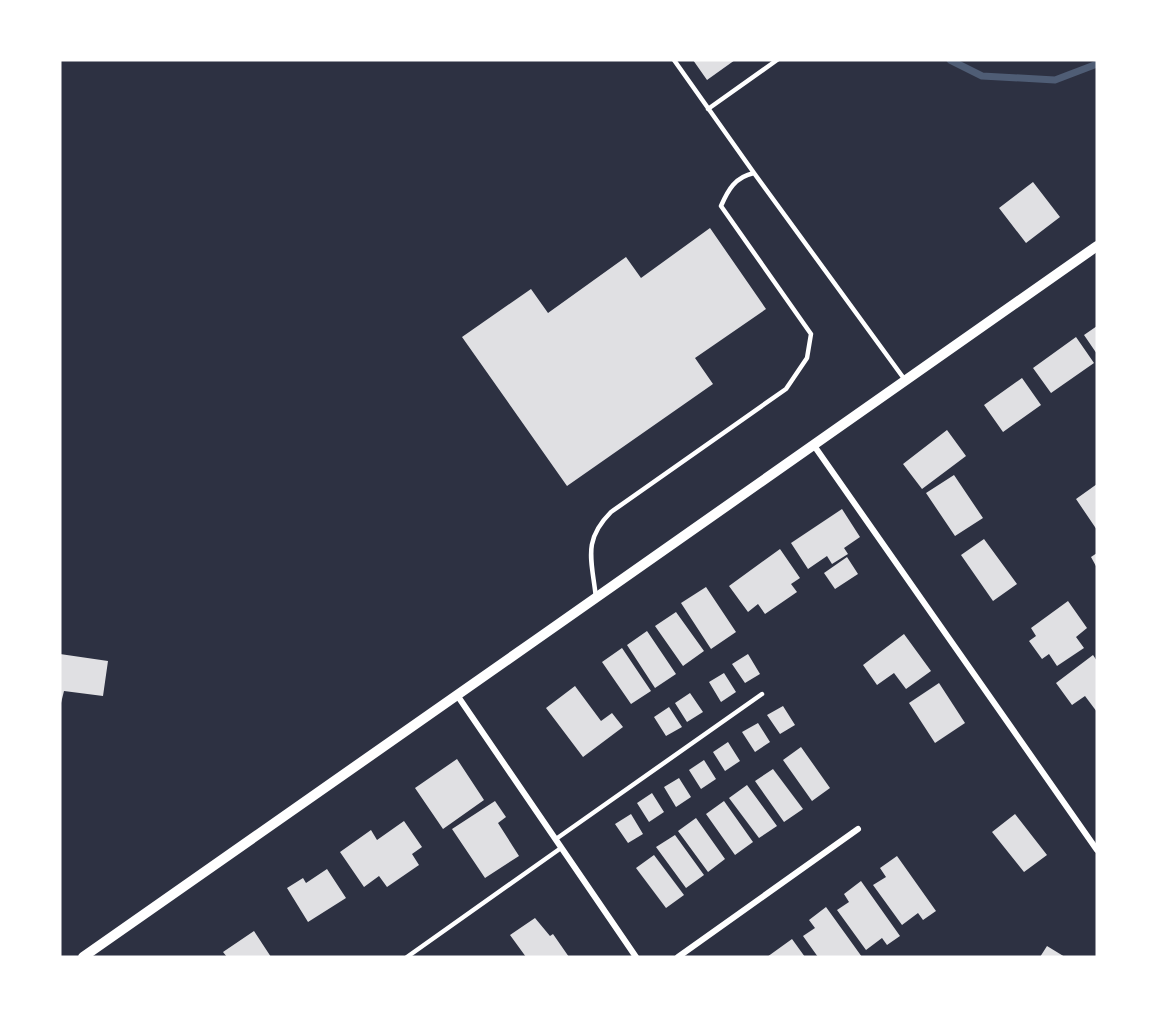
<svg xmlns="http://www.w3.org/2000/svg" width="1157" height="1017" viewBox="0 0 1157 1017" font-family="'Exo 2',sans-serif">
<style>
.lines{fill:none;stroke-linecap:round;stroke-linejoin:round}
.stream{stroke:#4f5d75;stroke-width:7}
.building{fill:#e0e0e3}
.service{stroke:#fff;stroke-width:4.5}
.minor{stroke:#fff;stroke-width:6}
.tertiary{stroke:#fff;stroke-width:10}
</style>
<rect width="100%" height="100%" fill="#2d3142"/>
<g class="lines">
<!-- stream -->
<path class="stream" d="M950 60 982 76 1055 80 1097 64"/>
</g>
<!-- building -->
<path class="building" d="M693 60H735L707 80Z
M1033 182 1060 217 1026 243 999 208Z
M710 228 766 309 695 358 713 384 567 486 462 337 531 289 548 313 626 257 641 278Z
M1097 326V354L1084 335Z
M1076 337 1094 363 1051 393 1033 368Z
M1022 378 1041 405 1003 432 984 405Z
M947 430 966 456 922 489 903 464Z
M954 475 983 518 955 536 926 493Z
M1097 484V530L1076 499Z
M842 509 860 537 844 548 848 554 832 564 827 556 808 569 791 543Z
M984 539 1017 584 993 601 961 555Z
M780 549 800 578 791 584 797 592 765 614 758 604 748 612 729 586Z
M1097 553V568L1091 557Z
M847 557 858 574 835 589 824 573Z
M706 587 736 632 711 649 681 603Z
M1068 601 1087 628 1076 637 1084 648 1057 666 1049 654 1042 659 1029 641 1036 636 1031 628Z
M676 612 704 651 683 666 655 626Z
M647 631 676 674 655 688 627 645Z
M904 634 931 671 906 689 894 673 877 685 863 665Z
M622 648 651 691 631 704 602 662Z
M60 654 108 661 103 696 64 691 60 707Z
M748 654 760 674 745 683 732 664Z
M1093 655 1097 661V712L1085 696 1072 705 1056 683Z
M724 673 736 692 721 702 709 682Z
M939 683 965 723 935 743 909 703Z
M575 686 601 721 612 713 623 727 583 757 546 708Z
M690 693 703 712 687 722 675 703Z
M783 706 795 725 780 734 767 715Z
M669 707 682 727 666 736 654 717Z
M758 723 770 742 755 752 742 732Z
M728 742 740 761 725 771 713 752Z
M801 747 830 788 812 801 783 760Z
M457 759 484 800 443 829 415 788Z
M704 760 716 779 701 789 689 770Z
M773 769 803 809 784 822 755 781Z
M679 778 691 797 676 807 664 787Z
M747 785 777 826 759 838 729 798Z
M652 793 664 812 649 822 637 803Z
M495 801 506 817 498 823 519 856 485 878 452 829Z
M724 801 753 842 735 855 706 814Z
M631 814 643 834 628 843 615 824Z
M1015 814 1047 855 1024 872 992 832Z
M696 818 725 859 708 872 678 831Z
M404 821 422 847 412 854 419 865 387 887 379 876 364 887 340 852 371 830 377 840Z
M675 835 704 875 686 888 656 847Z
M654 855 684 895 666 908 636 868Z
M897 856 936 911 923 920 918 913 902 925 873 885 886 877 880 868Z
M327 869 346 898 308 922 287 888 303 878 306 883Z
M861 881 900 936 887 945 882 938 866 950 837 910 849 902 844 894Z
M826 907 862 957H818L803 936 815 928 809 920Z
M535 918 550 936 553 934 569 957H526L510 935Z
M254 931 271 957H227L223 952Z
M792 939 805 957H767Z
M1047 946 1065 957H1040Z"/>
<g class="lines">
<!-- service -->
<path class="service" d="M674 60 754 173
M708 109 777 60
M596 598C592 560 582 541 611 512L786 389 807 358 811 334 721 206C728 190 735 177 754 173L905 380
M556 839 762 694
M407 957 561 848"/>
<!-- minor -->
<path class="minor" d="M815 447 1097 850
M457 695 636 957
M678 957 858 829"/>
<!-- tertiary -->
<path class="tertiary" d="M83 957C420 719 761 485 1097 246"/>
</g>
<!-- border -->
<rect width="1157" height="1017" fill="none" stroke="#ffffff" stroke-width="123"/>
</svg>
